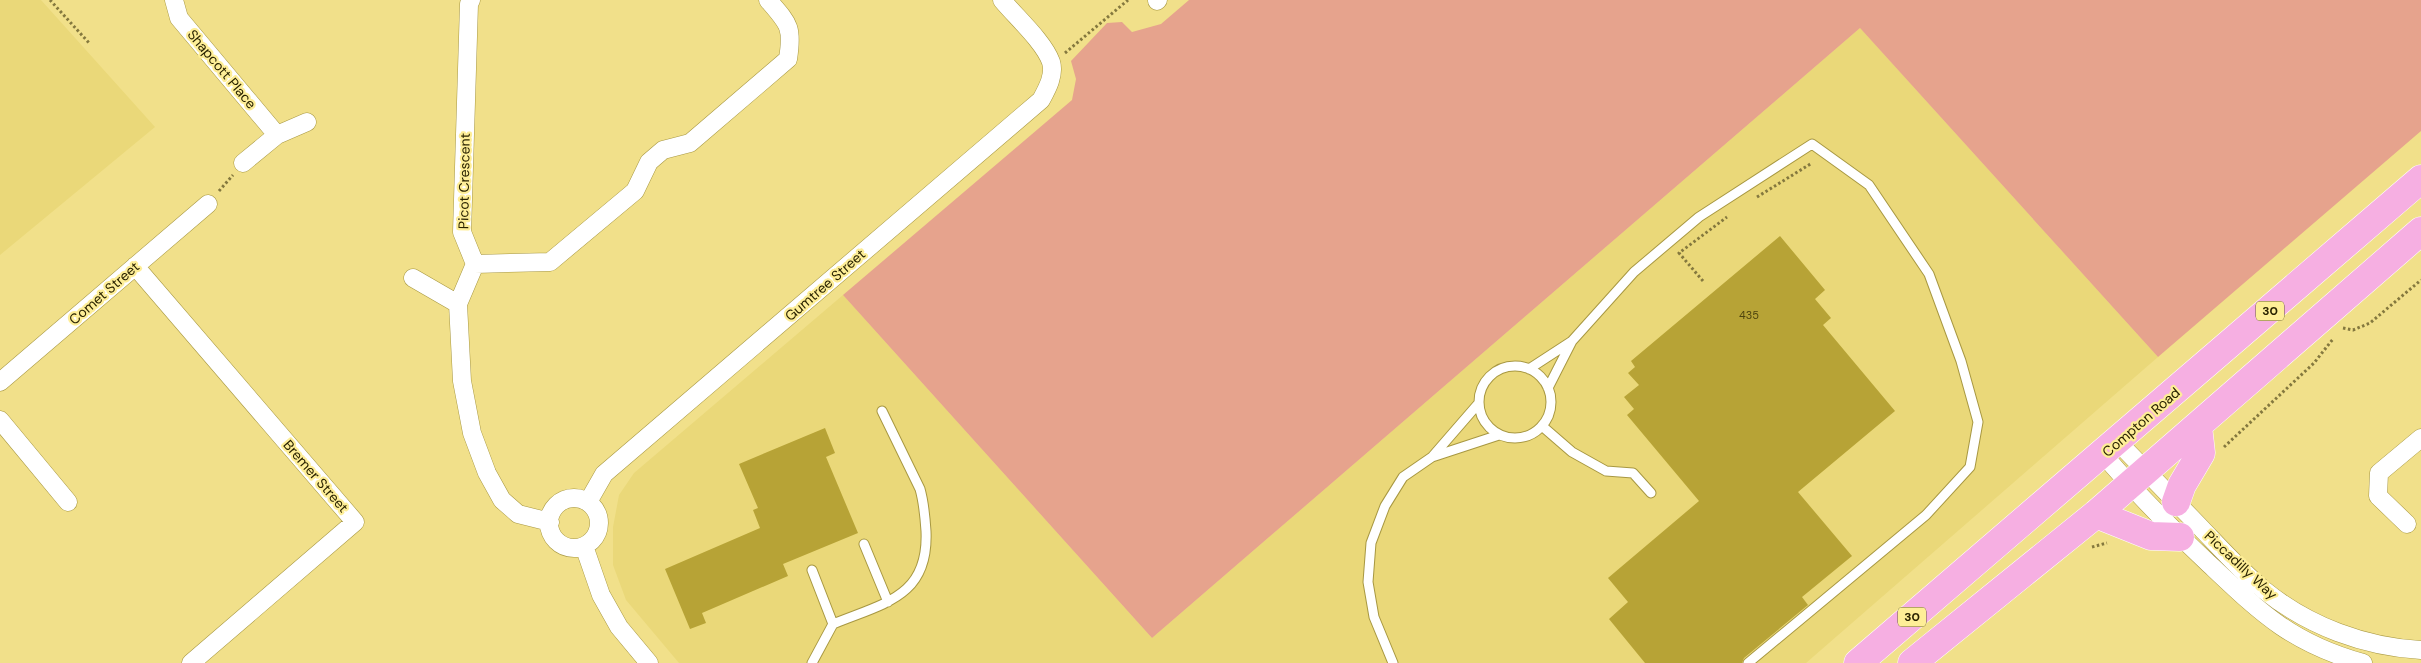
<svg xmlns="http://www.w3.org/2000/svg" width="2421" height="663" viewBox="0 0 2421 663" font-family="'DM Sans',sans-serif">
<style>
.built{fill:#ead879}
.green{fill:#e6a38d}
.building{fill:#b7a336}
.lines{fill:none;stroke-linecap:round;stroke-linejoin:round}
.service-casing{stroke:#a89842;stroke-width:11}
.minor-casing{stroke:#a89842;stroke-width:19}
.primary-casing{stroke:#fff;stroke-width:29}
.path{stroke:#84783e;stroke-width:3;stroke-dasharray:2.5 2.5;stroke-linecap:butt}
.service{stroke:#fff;stroke-width:9}
.minor{stroke:#fff;stroke-width:18}
.primary{stroke:#f6afe2;stroke-width:28}
.labels{text-anchor:middle;dominant-baseline:central;stroke-width:4.5;stroke-linejoin:round;paint-order:stroke}
.number-label{font-size:11px;fill:#4d430e}
.shield{fill:#feee97;stroke:#6a602d;stroke-width:1}
.shield-label{font-size:12px;font-weight:bold;fill:#2a2300}
.street-label{font-size:14px;fill:#2a2300;stroke:#feee97}
</style>
<rect width="100%" height="100%" fill="#f1e08a"/>
<!-- built -->
<path class="built" d="M0 0H41L155 127 0 255Z
M1860 28 2158 357 1806 663H679L626 600 613 565V527L619 495 634 473 843 295 1152 638Z"/>
<!-- green -->
<path class="green" d="M1189 0H2421V131L2158 357 1860 28 1152 638 843 295 1072 100 1076 79 1071 61 1107 23 1122 22 1132 32 1161 24Z"/>
<!-- building -->
<path class="building" d="M1780 236 1825 290 1815 299 1831 318 1823 325 1895 411 1798 492 1852 556 1802 597 1808 605 1744 658 1742 663H1645L1609 619 1628 602 1608 578 1699 501 1627 415 1634 409 1624 397 1639 385 1628 373 1635 367 1631 361Z
M825 428 835 453 826 457 858 533 783 564 788 576 702 613 706 623 690 629 665 569 760 528 753 510 758 508 739 464Z"/>
<g class="lines">
<!-- service casing -->
<g class="service-casing">
<path id="service" d="M1479 402a36 36 0 1 1 72 0a36 36 0 1 1-72 0Z
M1529 369 1572 341
M1548 388 1572 341 1634 272 1699 217 1812 144 1869 185 1929 274 1961 361 1978 422 1970 467 1926 515 1748 663
M1542 426 1572 452 1606 471 1633 473 1651 493
M1432 457 1499 435
M864 544 888 602
M833 624C884 603 929 597 926 531 925 516 924 503 920 489L882 411
M812 663 833 624 812 570
M1393 663 1374 617 1368 582 1371 543 1385 506 1403 477 1432 457 1478 404"/>
</g>
<!-- minor casing -->
<g class="minor-casing">
<path id="minor" d="M174 0 179 18 277 135
M471 0 469 4 462 232 475 264 458 304 462 381 472 433 487 473 502 500 518 514 550 522
M1157 1 1158 0
M243 163 277 135 307 122
M475 264 550 262 635 191 649 162 663 150 690 143 788 59C793 27 789 24 768 0
M135 266 355 522 191 663
M413 278 458 304
M0 382 208 204
M0 420 68 502
M2118 442C2146 471 2174 500 2202 529 2222 550 2242 572 2264 590 2308 626 2365 647 2421 650
M2103 454C2135 492 2170 527 2206 561 2259 611 2290 643 2363 663
M549 523a25 25 0 1 1 50 0a25 25 0 1 1-50 0Z
M588 502 604 474 1041 100C1047 89 1055 75 1051 62 1044 42 1016 17 1002 0
M2407 524 2378 496 2379 473 2421 438
M584 546 601 595 619 627 649 663"/>
</g>
<!-- primary casing -->
<g class="primary-casing">
<path id="primary" d="M2176 502 2182 485 2201 453 2198 426
M2096 514 2151 536 2180 537
M1858 663 2421 179
M1912 663 2096 514 2421 231"/>
</g>
<!-- path -->
<path class="path" d="M50 0 90 44
M1065 53 1128 0
M219 191 233 175
M1757 197 1812 163
M1703 281 1679 253 1727 217
M2343 328 2353 330 2370 323 2421 280
M2224 447 2314 363 2333 339
M2092 547 2107 543"/>
<!-- service -->
<use href="#service" class="service"/>
<!-- minor -->
<use href="#minor" class="minor"/>
<!-- primary -->
<use href="#primary" class="primary"/>
</g>
<g class="labels">
<!-- number labels -->
<g class="number-label">
<text x="1749" y="315">435</text>
</g>
<!-- shield labels -->
<g class="shield">
<rect x="2256" y="301.5" width="28" height="19" rx="4"/>
<rect x="1898" y="607.5" width="28" height="19" rx="4"/>
</g>
<g class="shield-label">
<text x="2270" y="311">30</text>
<text x="1912" y="617">30</text>
</g>
<!-- street labels -->
<g class="street-label">
<text transform="translate(222 69) rotate(50)">Shapcott Place</text>
<text transform="translate(464 181) rotate(-89)">Picot Crescent</text>
<text transform="translate(825 285) rotate(-41)">Gumtree Street</text>
<text transform="translate(104 293) rotate(-41)">Comet Street</text>
<text transform="translate(2141 422) rotate(-41)">Compton Road</text>
<text transform="translate(316 476) rotate(49)">Bremer Street</text>
<text transform="translate(2241 565) rotate(43)">Piccadilly Way</text>
</g>
</g>
</svg>
